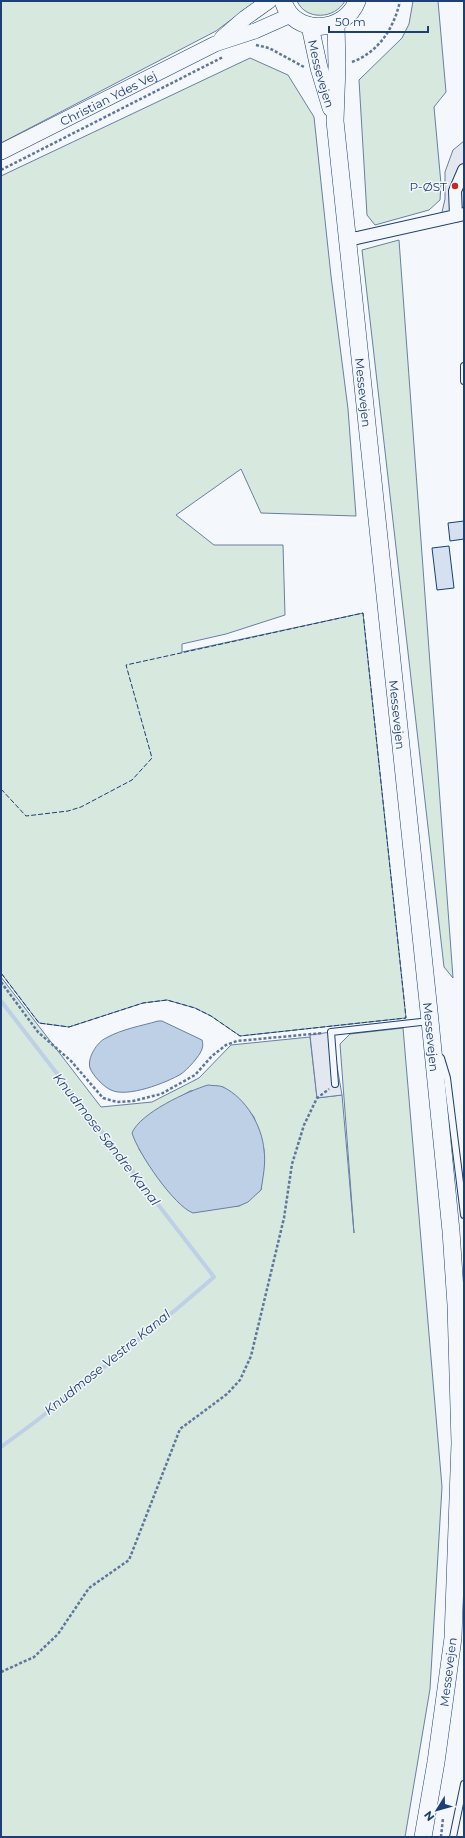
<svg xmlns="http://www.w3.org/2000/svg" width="465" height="1838" viewBox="0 0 465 1838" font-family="Montserrat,sans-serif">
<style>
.green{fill:#d7e8df;stroke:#687fa3;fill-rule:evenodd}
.parking{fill:#e3e8f0;stroke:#687fa3}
.water{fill:#bed0e5;stroke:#687fa3}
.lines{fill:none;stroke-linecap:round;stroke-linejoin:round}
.stream{stroke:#bed0e5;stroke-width:4}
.building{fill:#d5e0f0;stroke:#1d3f73}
.service-casing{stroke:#1d3f73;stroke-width:8}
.minor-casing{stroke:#1d3f73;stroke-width:14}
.tertiary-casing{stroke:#1d3f73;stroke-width:16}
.secondary-casing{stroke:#1d3f73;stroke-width:18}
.path{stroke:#5e769c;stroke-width:2.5;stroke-dasharray:3 2;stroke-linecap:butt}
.service{stroke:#f4f7fb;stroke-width:6}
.minor{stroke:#f4f7fb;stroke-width:12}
.tertiary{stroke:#f4f7fb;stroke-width:15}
.secondary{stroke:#f4f7fb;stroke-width:17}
.fence{stroke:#1d3f73;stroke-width:1;stroke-dasharray:5 2;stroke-linecap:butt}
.poi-dot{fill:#c62828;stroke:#f4f7fb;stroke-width:1.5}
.labels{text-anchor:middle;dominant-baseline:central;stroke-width:3;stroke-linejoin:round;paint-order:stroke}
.street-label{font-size:12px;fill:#1d3f73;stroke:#f4f7fb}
.poi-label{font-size:12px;fill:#1d3f73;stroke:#f4f7fb;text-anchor:end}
.water-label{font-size:13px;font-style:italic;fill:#1d3f73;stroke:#f4f7fb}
</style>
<rect width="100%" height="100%" fill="#f4f7fb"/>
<!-- green -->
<path class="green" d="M1 1H256L216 31 1 143Z
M297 1H345C335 19 306 21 297 1Z
M413 1H438L446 92 434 107 441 184 440 200 429 210 375 225 367 215 359 80 402 38 409 24Z
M250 58 288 75 314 117 331 276 348 409 356 516 261 513 241 469 176 515 214 545H283L285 615 226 634 182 644V652L363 613 406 1018 240 1036 211 1016 195 1008 167 1000 143 1003 69 1027 39 1023 1 973V176Z
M399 240 453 978 444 967 362 250Z
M1 977 101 1107 152 1102 199 1078 231 1045 310 1037 317 1098 342 1095 354 1233 340 1044 350 1034 403 1028 442 1487 430 1689 405 1837H1ZM223 1087 241 1101 254 1117 264 1150 261 1190 239 1206H231L159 1179 139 1149 141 1121 190 1091Z"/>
<!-- parking -->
<path class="parking" d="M464 141V216L439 225 445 199V172L453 150Z
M331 1032 342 1095 317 1098 310 1035Z"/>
<!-- water -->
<path class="water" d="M158 1021H162L202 1040C203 1043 203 1046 202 1049 200 1056 187 1070 181 1074 166 1083 127 1098 111 1090 104 1087 93 1076 90 1068 87 1058 97 1042 106 1038 122 1029 141 1026 158 1021Z
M208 1085C213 1086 219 1085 223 1087 246 1098 262 1126 264 1150 266 1163 263 1177 261 1190L248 1202 239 1206 193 1213C174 1206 138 1153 132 1133 140 1113 188 1091 208 1085Z"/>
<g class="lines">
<!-- stream -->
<path class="stream" d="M1 1001 214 1277 179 1307 35 1422 1 1447"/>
</g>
<!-- building -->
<path class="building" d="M464 521V539L450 541 448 523Z
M449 546 454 588 437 590 432 548Z"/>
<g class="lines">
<!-- service casing -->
<g class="service-casing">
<path id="service" d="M464 366V381
M441 1058 447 1078 464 1215
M335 1084 331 1032 430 1021
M453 1837 464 1784"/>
</g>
<!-- minor casing -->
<g class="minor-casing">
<path id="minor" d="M456 216 455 191 464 170
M347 239 357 238 464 214"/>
</g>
<!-- tertiary casing -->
<g class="tertiary-casing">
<g id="tertiary">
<path d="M222 38 245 18 269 1"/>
<path id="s1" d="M1 152 215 44 255 31 291 15"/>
</g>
</g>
<!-- secondary casing -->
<g class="secondary-casing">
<g id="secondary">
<path d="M283 1C294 37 345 33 357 1"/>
<path id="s2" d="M336 24 337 66 335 121 430 1021 451 1231 456 1305 460 1443 453 1638 436 1762 423 1837"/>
<path id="s3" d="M310 26 319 68 331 108"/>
</g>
</g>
<!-- path -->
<path class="path" d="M256 45 269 48 304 67
M352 62C379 52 394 28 400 1
M1 170 223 57
M1 982 38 1032 71 1061 103 1098 117 1102 133 1101 161 1094 195 1075 212 1056 226 1045 237 1041 323 1033
M1 1672 34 1657 58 1634 89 1588 129 1560 180 1429 227 1394 240 1380 251 1356 284 1218 292 1164 304 1125 317 1098 329 1089
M441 1837 443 1818"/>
<!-- service -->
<use href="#service" class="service"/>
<!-- minor -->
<use href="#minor" class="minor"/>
<!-- tertiary -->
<use href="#tertiary" class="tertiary"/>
<!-- secondary -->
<use href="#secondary" class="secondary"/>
<!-- fence -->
<path class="fence" d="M1 789 26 816 68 811 81 807 132 780 152 758 126 665 363 613 406 1018 240 1036 211 1016 195 1008 167 1000 143 1003 69 1027 39 1023 1 973"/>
</g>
<!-- markers -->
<circle class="poi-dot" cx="455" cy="186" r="4"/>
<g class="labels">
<!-- street labels -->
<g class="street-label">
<text stroke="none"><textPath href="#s3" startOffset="49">Messevejen</textPath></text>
<text stroke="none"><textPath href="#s1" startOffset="120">Christian Ydes Vej</textPath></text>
<text stroke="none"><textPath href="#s2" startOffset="370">Messevejen</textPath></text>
<text stroke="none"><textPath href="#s2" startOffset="694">Messevejen</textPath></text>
<text stroke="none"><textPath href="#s2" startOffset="1018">Messevejen</textPath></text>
<text transform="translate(448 1672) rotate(-83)">Messevejen</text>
</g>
<!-- poi labels -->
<g class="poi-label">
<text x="447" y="186">P-ØST</text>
</g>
<!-- water labels -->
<g class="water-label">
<text transform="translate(107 1139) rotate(52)">Knudmose Søndre Kanal</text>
<text transform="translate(107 1362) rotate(-39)">Knudmose Vestre Kanal</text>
</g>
</g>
<!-- border -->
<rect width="465" height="1838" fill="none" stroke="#1d3f73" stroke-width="4"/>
<!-- north arrow -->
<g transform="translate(437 1810) rotate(233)" stroke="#f4f7fb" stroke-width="3" paint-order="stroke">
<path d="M0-3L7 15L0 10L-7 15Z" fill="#1d3f73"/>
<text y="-6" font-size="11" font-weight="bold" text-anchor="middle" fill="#1d3f73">N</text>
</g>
<!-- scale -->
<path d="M329 26v6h99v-6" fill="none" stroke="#1d3f73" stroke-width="2"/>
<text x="335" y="26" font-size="12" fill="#1d3f73" stroke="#f4f7fb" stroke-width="3" paint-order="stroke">50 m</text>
</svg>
